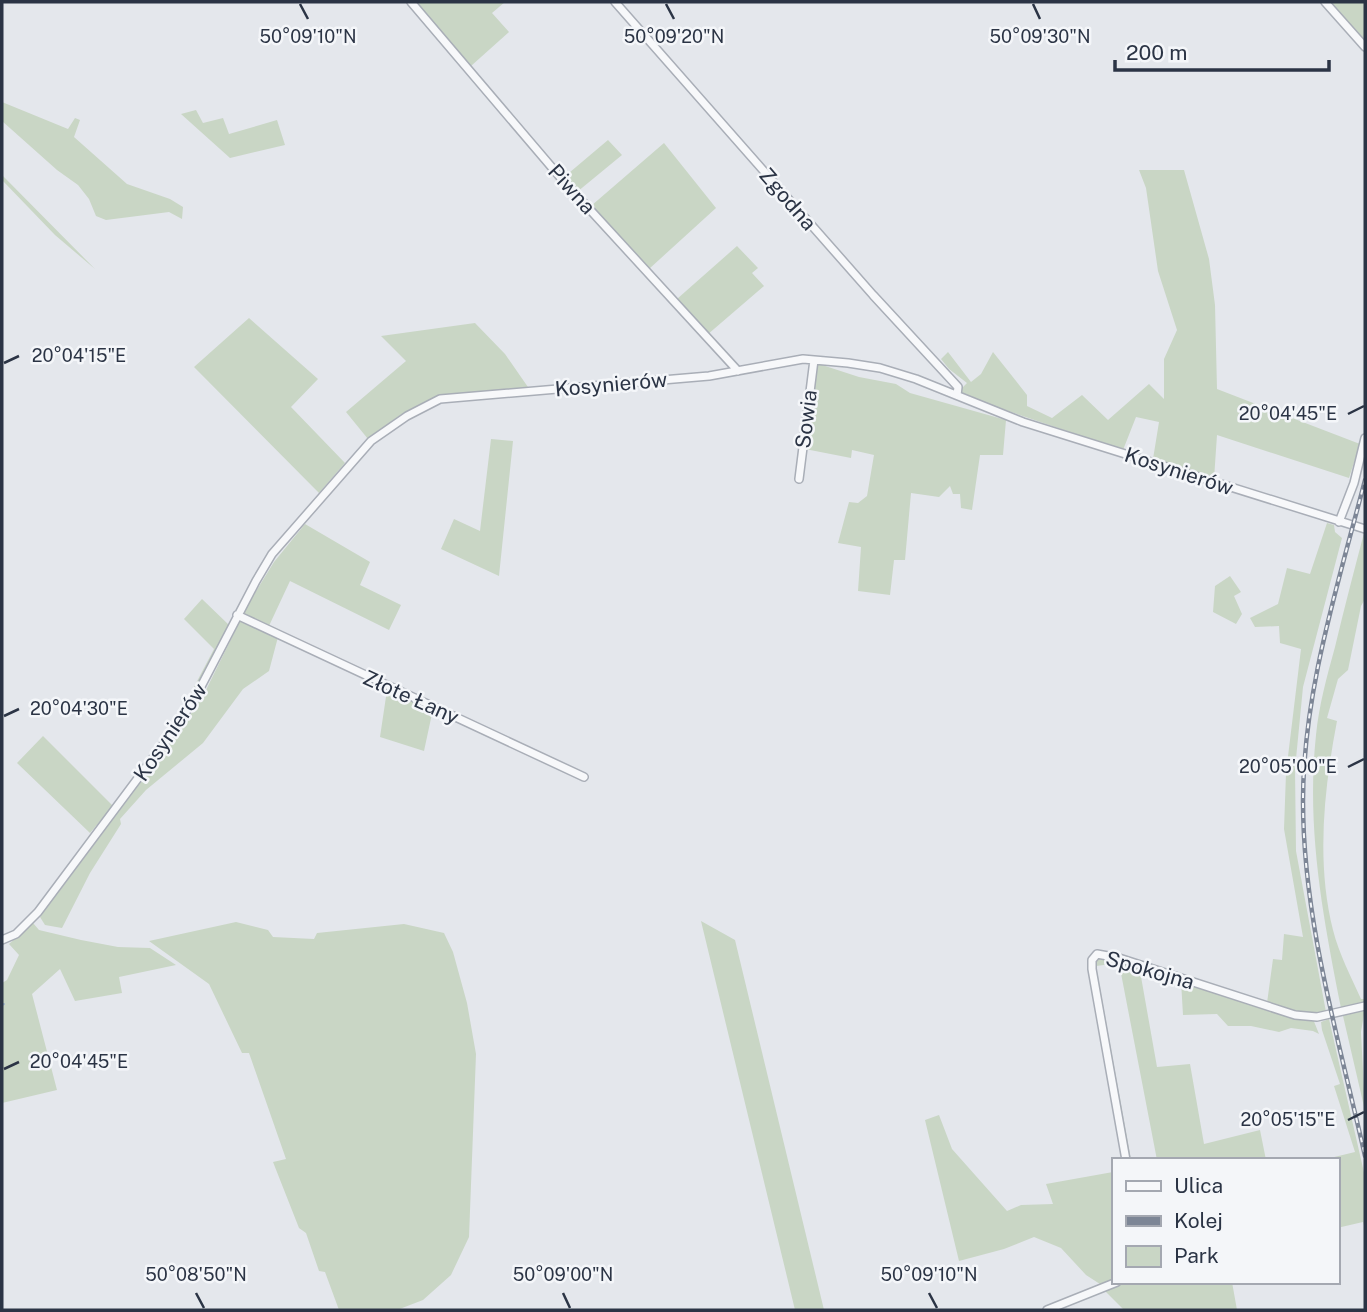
<svg xmlns="http://www.w3.org/2000/svg" width="1367" height="1312" viewBox="0 0 1367 1312" font-family="'Public Sans',sans-serif">
<style>
.green{fill:#c9d6c5}
.lines{fill:none;stroke-linecap:round;stroke-linejoin:round}
.stream{stroke:#9fb4cc;stroke-width:2}
.minor-casing{stroke:#a9aeb7;stroke-width:10}
.minor{stroke:#f7f8fa;stroke-width:7}
.rail-casing{stroke:#7d8696;stroke-width:4.5}
.rail{stroke:#f4f6f9;stroke-width:2;stroke-dasharray:5;stroke-linecap:butt}
.ticks{fill:none;stroke:#2b3445;stroke-width:2.5}
.labels{text-anchor:middle;dominant-baseline:central;stroke-width:5;stroke-linejoin:round;paint-order:stroke}
.street-label{font-size:21px;fill:#2b3445;stroke:#f4f6f9}
.ticks-label{font-size:18px;text-anchor:middle;fill:#2b3445;stroke:#f4f6f9;stroke-width:5;stroke-linejoin:round;paint-order:stroke}
</style>
<rect width="100%" height="100%" fill="#e4e7ec"/>
<!-- green -->
<path class="green" d="M414 2H505L492 13 509 32 471 66Z
M1328 2H1365V44Z
M2 102 68 129 75 118 80 120 74 137 127 184 170 199 183 207 182 219 169 212 106 220 96 216 89 199 78 185 57 170 2 121Z
M196 110 203 123 223 118 229 134 277 120 285 145 230 158 181 114Z
M608 140 622 155 577 192 563 178Z
M664 143 716 208 649 269 591 206Z
M1139 170H1184L1209 259 1215 305 1217 389 1360 444 1349 478 1217 435 1214 479 1153 459 1159 422 1136 417 1123 450 964 396 960 390 967 383 949 369 941 359 948 352 971 382 981 374 993 352 1027 395V406L1052 418 1082 395 1108 420 1149 384 1164 399V359L1177 330 1158 271 1146 188Z
M2 175 95 269 55 235 2 180Z
M737 246 758 268 752 273 764 286 707 335 677 299Z
M249 318 318 379 291 407 345 463 319 493 194 367Z
M475 323 505 354 530 390 439 396 400 415 368 439 346 412 406 361 381 336Z
M816 363 859 377 896 384 910 393 1006 420 1003 455H980L972 510 961 508 960 494H953L950 486 939 497 911 493 905 560H894L890 595 858 591 861 547 838 543 849 502 858 503 867 496 874 455 852 450 851 458 805 449Z
M491 439 513 441 499 576 441 549 454 519 480 531Z
M1327 523 1334 525 1335 532 1342 538 1303 687 1295 769 1296 851 1326 1012 1314 1014 1299 1012 1267 1003 1273 959 1282 960 1284 934 1303 937 1284 829 1286 773 1301 649 1280 643 1279 626 1255 627 1250 618 1278 604 1287 568 1310 574Z
M305 524 370 562 360 585 401 605 389 630 290 581 268 628 242 614 274 562Z
M1364 533 1365 599 1361 606 1348 670 1338 679 1327 718 1337 721C1324 789 1316 862 1333 930 1339 954 1351 977 1361 999H1365V1003L1341 1008C1323 917 1306 829 1316 735 1319 705 1327 676 1335 647 1344 609 1354 571 1364 533Z
M1230 576 1241 592 1234 596 1242 614 1236 624 1213 612 1215 586Z
M202 599 229 625 205 675 173 727 214 649 184 619Z
M241 619 278 637 269 671 243 689 203 743 146 790 120 819 121 824 90 873 62 928 45 925 40 917 183 726 206 690Z
M387 690 433 709 424 751 380 737Z
M43 736 113 806 90 833 17 763Z
M701 921 735 940 824 1310H795Z
M236 922 268 930 273 937 314 939 317 933 404 924 444 933 453 952 467 1003 476 1054 469 1237 451 1275 423 1300 397 1310H339L325 1272 319 1271 306 1233 299 1228 273 1162 286 1159 249 1053H242L209 984 149 941Z
M33 923 39 930 81 940 118 947 150 948 176 965 119 977 122 993 75 1001 60 969 32 994 57 1090 2 1103V983L7 980 19 955 9 944Z
M1102 957 1313 1019 1319 1034 1313 1031 1291 1028 1279 1032 1251 1026H1228L1217 1014 1183 1015 1181 981 1140 971 1157 1067 1190 1064 1204 1144 1260 1130 1266 1160H1157L1119 963 1096 966 1131 1160H1128L1093 963 1096 959Z
M1365 1008 1361 1032 1365 1111 1343 1016Z
M1329 1019 1365 1177V1229L1363 1222 1337 1228V1160H1322L1355 1152 1334 1086 1340 1084 1322 1030 1321 1022Z
M939 1115 952 1149 1007 1211 1021 1205 1053 1204 1046 1184 1113 1172V1282L1103 1286 1086 1275 1061 1248 1034 1237 1004 1249 959 1261 925 1120Z
M1124 1282H1232L1237 1310H1124L1105 1291Z"/>
<g class="lines">
<!-- stream -->
<path class="stream" d="M2 1005 4 1004"/>
<!-- minor casing -->
<g class="minor-casing">
<path id="minor" d="M411 2 560 177 738 371
M615 2 873 295 958 387 957 395
M1325 2 1365 47
M799 479 814 360
M1339 522 1354 483 1365 438
M237 615 584 777
M2 940 16 934 38 912 168 738 194 700 256 581 272 554 371 441 407 416 440 399 709 376 803 359 848 363 880 368 916 379 1023 422 1365 529
M1126 1160 1092 969V960L1097 954 1119 958 1295 1015 1317 1017 1365 1006
M1047 1310 1117 1282"/>
</g>
<!-- minor -->
<use href="#minor" class="minor"/>
<!-- rail casing -->
<g class="rail-casing">
<path id="rail" d="M1365 480C1338 585 1303 692 1303 801 1303 921 1339 1040 1365 1156"/>
</g>
<!-- rail -->
<use href="#rail" class="rail"/>
</g>
<!-- ticks -->
<path class="ticks" d="M300 4 308 19M666 4 674 19M1033 4 1040 19M4 363 19 356M1348 414 1364 406M4 716 19 709M1348 767 1364 759M4 1069 19 1062M1348 1120 1364 1112M196 1293 204 1308M563 1293 570 1308M929 1293 937 1308"/>
<g class="labels">
<!-- street labels -->
<g class="street-label">
<text transform="translate(572 189) rotate(48)">Piwna</text>
<text transform="translate(788 199) rotate(49)">Zgodna</text>
<text transform="translate(611 384) rotate(-5)">Kosynierów</text>
<text transform="translate(806 419) rotate(-83)">Sowia</text>
<text transform="translate(1179 471) rotate(18)">Kosynierów</text>
<text transform="translate(411 697) rotate(24)">Złote Łany</text>
<text transform="translate(170 732) rotate(-56)">Kosynierów</text>
<text transform="translate(1150 970) rotate(16)">Spokojna</text>
</g>
</g>
<g class="ticks-label">
<text x="308" y="43">50°09'10"N</text>
<text x="674" y="43">50°09'20"N</text>
<text x="1040" y="43">50°09'30"N</text>
<text x="79" y="362">20°04'15"E</text>
<text x="1288" y="420">20°04'45"E</text>
<text x="79" y="715">20°04'30"E</text>
<text x="1288" y="773">20°05'00"E</text>
<text x="79" y="1068">20°04'45"E</text>
<text x="1288" y="1126">20°05'15"E</text>
<text x="196" y="1281">50°08'50"N</text>
<text x="563" y="1281">50°09'00"N</text>
<text x="929" y="1281">50°09'10"N</text>
</g>
<!-- border -->
<rect width="1367" height="1312" fill="none" stroke="#2b3445" stroke-width="7"/>
<!-- legend -->
<rect x="1112" y="1158" width="228" height="126" fill="#f4f6f9" stroke="#a4a8b1" stroke-width="2"/>
<rect x="1126" y="1181" width="35" height="10" fill="#f7f8fa" stroke="#a4a8b1" stroke-width="2"/>
<text x="1174" y="1193" font-size="21" fill="#2b3445">Ulica</text>
<rect x="1126" y="1216" width="35" height="10" fill="#7d8696" stroke="#a4a8b1" stroke-width="2"/>
<text x="1174" y="1228" font-size="21" fill="#2b3445">Kolej</text>
<rect x="1126" y="1246" width="35" height="21" fill="#c9d6c5" stroke="#a4a8b1" stroke-width="2"/>
<text x="1174" y="1263" font-size="21" fill="#2b3445">Park</text>
<!-- scale -->
<path d="M1115 60v10h214v-10" fill="none" stroke="#2b3445" stroke-width="3.5"/>
<text x="1126" y="60" font-size="21" fill="#2b3445" stroke="#f4f6f9" stroke-width="5" paint-order="stroke">200 m</text>
</svg>
